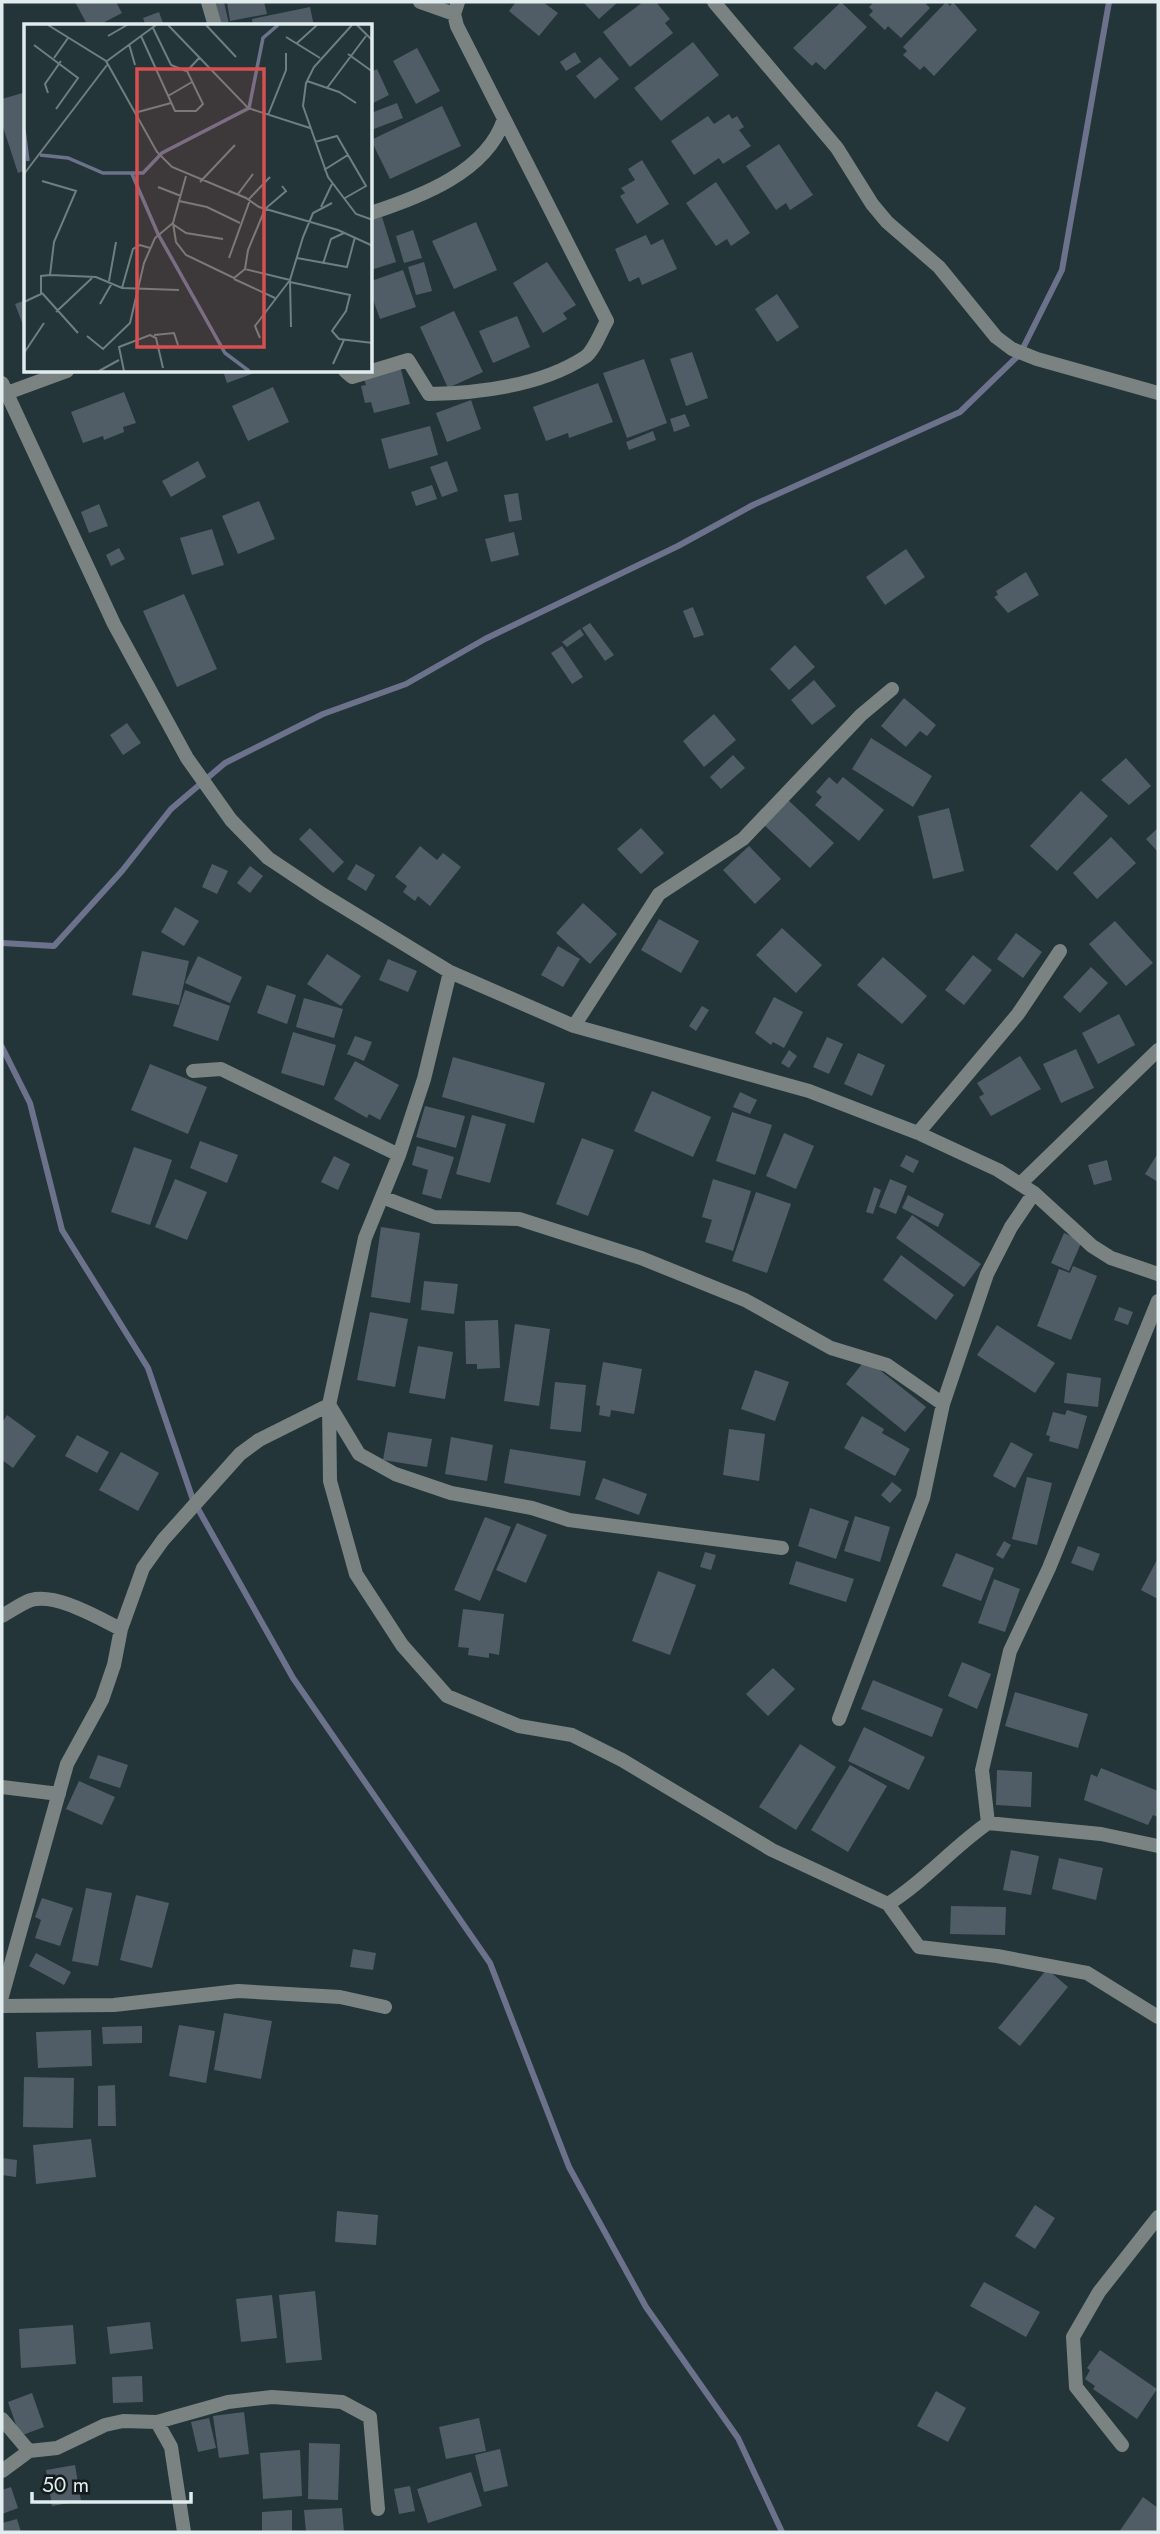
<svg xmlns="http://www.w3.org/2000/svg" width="1160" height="2534" viewBox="0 0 1160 2534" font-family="Jost,sans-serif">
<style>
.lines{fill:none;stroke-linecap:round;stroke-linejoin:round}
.stream{stroke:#6c728c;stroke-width:6}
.building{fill:#505d67}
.street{stroke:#7a8381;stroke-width:14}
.inset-river{fill:none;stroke:#6c728c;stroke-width:3.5}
.inset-road{fill:none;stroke:#6f7e81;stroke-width:2}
.view{fill:#d84f50;fill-opacity:0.15;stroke:#d84f50;stroke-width:3.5}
.inset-edge{fill:none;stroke:#e1ecee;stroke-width:3.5}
</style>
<rect width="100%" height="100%" fill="#233538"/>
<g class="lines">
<!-- stream -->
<path class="stream" d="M2 943 54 946 122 871 171 809 225 763 323 714 406 684 485 639 678 546 753 505 960 412 1020 354 1062 270 1109 2
M2 1047 30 1103 62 1230 148 1368 193 1500 293 1678 490 1963 569 2167 646 2307 738 2438 782 2532"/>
</g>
<!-- building -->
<path class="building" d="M75 2H116L122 13 97 26H88Z
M224 2 229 24 219 25 214 4Z
M227 2H264L267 14 230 21Z
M516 2H543L558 13 539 36 509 11Z
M583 2H618L599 19Z
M643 2H656L670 19 665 23 673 33 630 67 603 32Z
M841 2 867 27 825 70 816 62 812 66 793 48Z
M874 2H928L926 4 930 8 901 38 888 26 885 30 869 15 873 11 869 7Z
M946 2 950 6 953 2 977 30 934 76 924 66 920 70 903 55 907 51 903 47Z
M310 7 314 26H253L252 19Z
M159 12 164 26H146L143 18Z
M693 42 719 75 661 121 634 88Z
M417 48 440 91 416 104 393 61Z
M575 52 581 62 566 71 560 62Z
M600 57 619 79 595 99 576 76Z
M377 69 389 95 371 104V72Z
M26 92V170L18 173 2 124V99Z
M397 103 403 118 371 130V113Z
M442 106 461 146 390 179 371 140Z
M729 114 732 119 737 116 744 127 739 130 751 146 723 164 719 158 694 175 671 141 708 116 714 124Z
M779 144 813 195 790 210 786 203 776 210 746 166Z
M642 160 669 204 637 224 620 196 625 193 621 188 635 180 628 169Z
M716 182 750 233 731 246 727 239 716 246 686 203Z
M382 217 396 262 371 270V220Z
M476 222 497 270 454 289 432 241Z
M413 230 422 258 404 263 396 236Z
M646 235 651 245 663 239 677 269 642 285 639 277 629 282 615 249Z
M424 262 432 291 416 295 408 267Z
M547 262 576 305 563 313 567 319 543 333 513 283Z
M403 270 416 307 380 319 371 294V281Z
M777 294 799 327 777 342 755 309Z
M26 300V333L15 304Z
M454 311 483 372 448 388 420 327Z
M517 316 530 347 493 363 479 331Z
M692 352 708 398 686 406 670 359Z
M644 359 667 423 627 438 603 373Z
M400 366 410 404 374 413 371 402 365 403 361 386 366 385 363 376Z
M223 371H260L227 383Z
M598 383 613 422 569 438 568 433 546 441 533 407Z
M273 387 289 422 248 441 232 406Z
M124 392 136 423 123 427 124 432 104 440 103 436 83 443 71 412Z
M471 400 481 429 447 442 436 413Z
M685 414 690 426 674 432 670 419Z
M430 426 438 455 389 469 381 439Z
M653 431 656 440 629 450 626 442Z
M198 461 206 477 171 497 162 481Z
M447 461 458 491 442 497 430 467Z
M432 485 437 499 416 506 411 492Z
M518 493 522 520 509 522 504 495Z
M259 501 275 539 238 554 222 516Z
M99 504 108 526 89 533 81 512Z
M212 529 224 565 192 575 180 538Z
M514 532 519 555 491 562 485 539Z
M119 548 125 559 111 566 106 555Z
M906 549 925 577 885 605 866 577Z
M1026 572 1039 595 1008 613 994 597 998 595 996 591Z
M184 594 217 669 177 687 143 611Z
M693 607 704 635 694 638 683 611Z
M590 623 614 655 605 661 582 628Z
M580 629 584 635 567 647 562 642Z
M795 645 815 667 789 690 770 669Z
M562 646 583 677 572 684 551 653Z
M814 680 836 706 812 725 791 700Z
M904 698 936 725 927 736 920 731 906 747 881 726Z
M714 714 736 740 704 767 683 741Z
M127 723 141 743 123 755 110 735Z
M871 738 932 776 913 807 852 769Z
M733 755 745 768 721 789 710 777Z
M1126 758 1151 786 1129 805 1101 780Z
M829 777 837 784 843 777 884 810 859 841 815 805 822 797 816 792Z
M1081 791 1108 816 1057 871 1030 846Z
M787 799 834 843 810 868 763 824Z
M949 808 964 871 933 879 918 816Z
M310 828 344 862 333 873 299 839Z
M641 828 664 853 641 874 617 849Z
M1158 828V852L1146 839Z
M1111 837 1136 863 1097 899 1073 873Z
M420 846 437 860 443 853 461 867 430 906 418 896 415 901 403 892 407 886 395 877Z
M749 846 781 879 755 904 723 870Z
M212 864 228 871 217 894 202 887Z
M356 864 375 875 366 891 347 879Z
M250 866 263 876 250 893 237 883Z
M583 903 617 934 590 964 556 933Z
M175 907 199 921 184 946 161 932Z
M659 919 699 941 681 973 641 950Z
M1115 921 1153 963 1126 986 1089 944Z
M782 928 822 965 796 993 756 955Z
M1016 933 1042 952 1023 978 997 959Z
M558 946 580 959 563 987 541 975Z
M142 951 189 961 179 1005 132 995Z
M327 954 361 976 341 1006 307 984Z
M973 955 992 970 964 1005 945 990Z
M198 956 242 977 230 1003 185 983Z
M883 957 927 996 902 1024 857 985Z
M388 959 417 971 408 992 379 980Z
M1091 967 1108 983 1080 1013 1063 997Z
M267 985 296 995 287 1024 257 1013Z
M185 990 230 1006 218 1041 173 1026Z
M774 997 803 1012 784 1048 773 1042 771 1045 755 1033Z
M304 998 343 1009 334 1038 296 1027Z
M702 1006 709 1010 696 1031 689 1026Z
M1119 1014 1135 1045 1098 1064 1082 1033Z
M293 1032 336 1045 324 1086 281 1073Z
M355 1036 372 1042 364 1061 347 1054Z
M827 1037 843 1044 829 1074 813 1067Z
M1076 1049 1094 1088 1061 1103 1043 1064Z
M789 1050 797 1056 789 1068 781 1063Z
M858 1053 885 1065 872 1096 844 1084Z
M1020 1056 1041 1089 991 1116 979 1097 984 1094 977 1083Z
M453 1057 545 1083 534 1123 442 1097Z
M355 1061 399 1085 380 1120 369 1114 367 1118 334 1099Z
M150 1064 207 1087 188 1134 131 1110Z
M652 1091 711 1117 693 1157 634 1131Z
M740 1092 757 1100 750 1114 733 1107Z
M425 1106 465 1116 456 1148 416 1137Z
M732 1112 772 1125 755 1175 716 1161Z
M472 1115 506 1124 490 1183 456 1174Z
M784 1133 814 1146 796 1189 766 1176Z
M582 1138 614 1150 588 1216 556 1204Z
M200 1141 238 1155 227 1183 190 1168Z
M417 1146 454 1157 441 1199 422 1194 428 1170 412 1165Z
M134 1147 172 1160 150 1225 111 1212Z
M1158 1153V1182L1145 1174Z
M906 1155 919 1161 913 1173 900 1166Z
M334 1156 350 1164 338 1190 321 1182Z
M1107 1160 1112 1180 1094 1185 1088 1165Z
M175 1179 207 1192 187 1240 155 1227Z
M713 1179 751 1191 733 1251 705 1242 712 1220 702 1217Z
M890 1179 907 1186 896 1214 879 1207Z
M874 1187 881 1190 873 1214 866 1212Z
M756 1192 791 1204 767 1273 732 1261Z
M908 1195 944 1214 938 1227 902 1208Z
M912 1215 981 1264 964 1287 896 1238Z
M381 1227 420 1233 410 1303 371 1297Z
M1064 1233 1082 1241 1069 1271 1051 1263Z
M901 1255 954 1295 936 1320 883 1280Z
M1073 1266 1097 1276 1071 1340 1037 1326 1059 1269 1070 1273Z
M424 1281 458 1284 454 1314 421 1310Z
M1119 1307 1133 1312 1128 1325 1114 1320Z
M370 1312 408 1319 395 1387 357 1380Z
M498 1320 500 1368 477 1369V1364H466L465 1321Z
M515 1324 550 1329 539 1406 504 1401Z
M997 1325 1055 1363 1035 1393 977 1355Z
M418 1346 453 1352 445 1399 409 1393Z
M866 1359 926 1407 905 1432 846 1384Z
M603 1362 642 1369 634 1414 611 1410 610 1417 599 1415 600 1406 596 1405Z
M755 1370 789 1382 775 1421 741 1409Z
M1067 1373 1101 1378 1098 1407 1064 1403Z
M555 1382 586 1385 581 1432 550 1429Z
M1067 1410 1087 1416 1078 1449 1049 1441 1050 1436 1046 1435 1053 1412 1065 1415Z
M7 1415 36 1436 13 1468 2 1460V1423Z
M862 1416 884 1429 882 1433 910 1449 895 1476 844 1448Z
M729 1429 765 1434 759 1481 723 1475Z
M388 1432 432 1439 427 1467 383 1460Z
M77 1435 109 1452 97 1473 65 1456Z
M451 1437 493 1445 487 1481 445 1474Z
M1011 1442 1033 1454 1015 1488 993 1476Z
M510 1449 586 1461 580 1496 504 1483Z
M121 1452 159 1473 138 1511 99 1490Z
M1027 1477 1052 1483 1037 1545 1012 1539Z
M603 1478 647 1494 639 1515 595 1499Z
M892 1482 902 1490 890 1503 881 1495Z
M810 1508 849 1521 836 1559 798 1546Z
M855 1516 890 1527 880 1562 844 1551Z
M485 1517 511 1527 480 1601 454 1590Z
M517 1523 547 1535 526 1583 496 1570Z
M1004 1541 1011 1545 1003 1559 996 1555Z
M1078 1546 1100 1554 1093 1571 1071 1563Z
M705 1552 716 1555 711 1570 700 1567Z
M956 1553 994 1568 981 1601 942 1586Z
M1158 1558V1599L1141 1590Z
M796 1561 854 1579 846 1602 789 1584Z
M658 1571 696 1585 670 1655 632 1641Z
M994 1579 1020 1589 1005 1632 978 1623Z
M463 1609 504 1614 499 1655 489 1653V1658L468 1655 469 1648 458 1647Z
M962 1662 991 1674 977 1709 948 1696Z
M773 1668 795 1689 768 1716 746 1694Z
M873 1680 943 1709 932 1737 861 1709Z
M1015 1692 1088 1714 1078 1748 1005 1726Z
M864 1727 925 1757 909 1790 848 1761Z
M800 1744 836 1767 796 1830 759 1807Z
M98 1755 128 1765 120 1788 89 1778Z
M850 1765 887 1786 848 1852 811 1830Z
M1101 1768 1158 1791V1817L1153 1815 1148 1825 1084 1800 1091 1774 1097 1777Z
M997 1770 1032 1772 1031 1807 996 1805Z
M79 1781 115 1797 102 1825 66 1809Z
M1011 1850 1039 1856 1031 1895 1003 1890Z
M1059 1858 1103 1868 1096 1900 1052 1889Z
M86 1888 112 1893 98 1966 72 1961Z
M136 1895 169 1903 152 1968 120 1960Z
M42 1898 73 1908 60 1946 35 1938 41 1920 35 1917Z
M951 1906 1006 1907 1005 1935 950 1934Z
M353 1949 376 1953 373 1970 350 1967Z
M36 1953 71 1972 64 1985 29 1966Z
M1047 1969 1068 1987 1020 2046 998 2028Z
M224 2013 272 2021 261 2079 214 2070Z
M179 2025 215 2031 206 2083 169 2076Z
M142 2026V2043L103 2044 102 2027Z
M91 2030 92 2066 38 2068 36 2032Z
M24 2077 74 2078 73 2128 23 2127Z
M115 2085 116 2126H98V2086Z
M91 2139 96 2177 36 2184 33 2145Z
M2 2158 17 2160 16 2177 2 2175Z
M1035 2205 1055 2218 1035 2249 1015 2236Z
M337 2211 378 2215 376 2245 335 2242Z
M984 2282 1040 2312 1026 2337 970 2306Z
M315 2291 322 2360 286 2363 279 2295Z
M272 2295 277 2338 241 2342 236 2299Z
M150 2322 153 2349 110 2354 107 2327Z
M73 2325 76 2364 21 2368 19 2329Z
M1100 2350 1157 2389 1137 2419 1093 2389 1095 2386 1085 2379 1090 2370 1087 2368Z
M142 2376 143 2402 113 2403 112 2377Z
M936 2391 966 2408 948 2442 917 2426Z
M32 2393 44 2427 20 2436 8 2402Z
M244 2412 249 2454 219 2458 213 2416Z
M209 2418 216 2448 198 2452 191 2422Z
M479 2418 486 2451 446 2459 439 2427Z
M309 2443 340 2444 338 2500 308 2499Z
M500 2449 508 2486 484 2492 475 2455Z
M300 2450 302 2496 263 2499 260 2453Z
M75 2465 81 2501 52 2506 46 2470Z
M471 2472 482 2506 428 2523 417 2489Z
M410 2486 415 2511 399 2514 394 2489Z
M11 2487 18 2508 2 2514V2490Z
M1143 2497 1158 2508V2532H1119Z
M342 2508 344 2532H306L304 2510Z
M292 2510V2532H262V2512Z
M17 2519 21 2532H2V2523Z"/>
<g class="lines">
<!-- street -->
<path class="street" d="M208 2 215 26
M420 2 454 14
M714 2 837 148 872 204 887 222 939 267 996 337 1012 349 1037 359 1158 393
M371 213C420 197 487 172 504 119
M345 371 352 377 408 360 429 394C480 393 541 386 585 357 594 351 601 331 607 321L457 26 454 14 458 2
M2 383 114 624 187 758 231 820 268 858 322 894 450 972 574 1026 809 1091 918 1133 998 1170 1034 1193 1092 1246 1111 1258 1158 1274
M7 393 67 371
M574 1026 659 894 743 839 861 715 892 689
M193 1071 221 1069 399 1155
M918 1133 1018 1014 1060 951
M1020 1184 1158 1050
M382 1197 434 1217 519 1219 641 1258 745 1300 831 1348 887 1365 943 1404
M329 1405 330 1481 356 1574 402 1645 447 1696 519 1726 572 1735 622 1760 772 1850 888 1904C925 1881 952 1848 988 1823L1101 1834 1158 1846
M330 1406 359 1454 395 1474 451 1493 532 1508 569 1520 782 1548
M2 1616C11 1611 22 1603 31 1600 57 1593 98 1618 121 1629
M839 1719 923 1498 943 1404 987 1274 1011 1227 1034 1193
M2 1787 59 1794
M988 1823 982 1770 1010 1651 1049 1568 1158 1301
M888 1904 919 1947 997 1956 1087 1973 1158 2017
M2 1996 67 1764 102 1700 114 1665 121 1629 143 1568 163 1540 240 1454 259 1440 329 1405 365 1238 399 1155 424 1079 450 972
M2 2006 114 2005 238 1991 340 1997 385 2007
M2 2419 29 2451
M157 2422 228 2402 272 2397 342 2402 370 2417 378 2509
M1122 2445 1076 2387 1073 2337 1099 2292 1158 2217
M2 2471 29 2451 57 2448 105 2425 123 2421 157 2422 171 2447 184 2532"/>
</g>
<!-- overview -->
<g transform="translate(24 24)">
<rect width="348" height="348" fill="#233538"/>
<path class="inset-river" d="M0 106 4 137M16 131 44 134 79 149H119L138 129 225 84 239 14 254 1M108 150 134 210 201 329 225 347"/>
<path class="inset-road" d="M24 1 82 37 133 128 148 143 222 174 235 183 314 206 349 222M144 1 224 84 286 104M182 1 212 33M328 1 290 43 282 59 279 82 304 153 332 190 349 196M333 1 349 17M129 4 147 41 162 47M84 12 103 1M117 12 151 87H172L179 80 163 47 176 33M262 13 296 34M105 20 111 41M272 20 293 1M10 21 54 54 32 85M324 30 349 48M30 34 44 14M83 37 132 1M283 57 315 68 332 79M303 64 342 12M24 69 21 60 37 37M144 72 168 58M114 88 147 79M244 91 262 46V29M291 118 313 112 324 131M300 146 324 131 342 162 321 174M0 150 83 41M18 157 52 167 30 218 26 251M176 158 211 121M134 163 157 172M214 170 229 150M225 175 246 153M155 177 183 183 216 199M297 183 308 160M149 199 152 218 162 231 210 254 221 245 266 256M150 201 162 209 199 215M205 234 226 176M273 234 323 243 331 213M299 240 307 215 320 209M221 245 224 226 241 185 262 167 258 162M210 255 251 274M85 257 92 218M266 258 326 271 322 287 308 307 315 315 349 319M98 264 109 225 116 221 126 224M18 269 54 309M0 278 17 270V252L26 251 72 253 98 264 155 266M76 280 88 259M32 288 68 254M267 303 266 256 279 213 289 189 308 179M130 311 150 309 154 321M63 312 79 325 106 299 120 239 131 214 149 199 162 152M236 314 231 302 266 256M0 329 20 299M309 340 320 316M75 347 95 336M100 347 95 323 126 311 132 314 139 344"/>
<path class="view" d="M113 45H240V323H113Z"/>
<rect width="348" height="348" class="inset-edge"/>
</g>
<!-- border -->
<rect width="1160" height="2534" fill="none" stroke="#e1ecee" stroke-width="7"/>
<!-- scale -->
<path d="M32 2492v10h159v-10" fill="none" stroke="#e1ecee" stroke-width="3.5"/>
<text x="42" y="2492" font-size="21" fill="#e1ecee" stroke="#131b1c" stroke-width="5" paint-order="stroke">50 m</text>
</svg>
